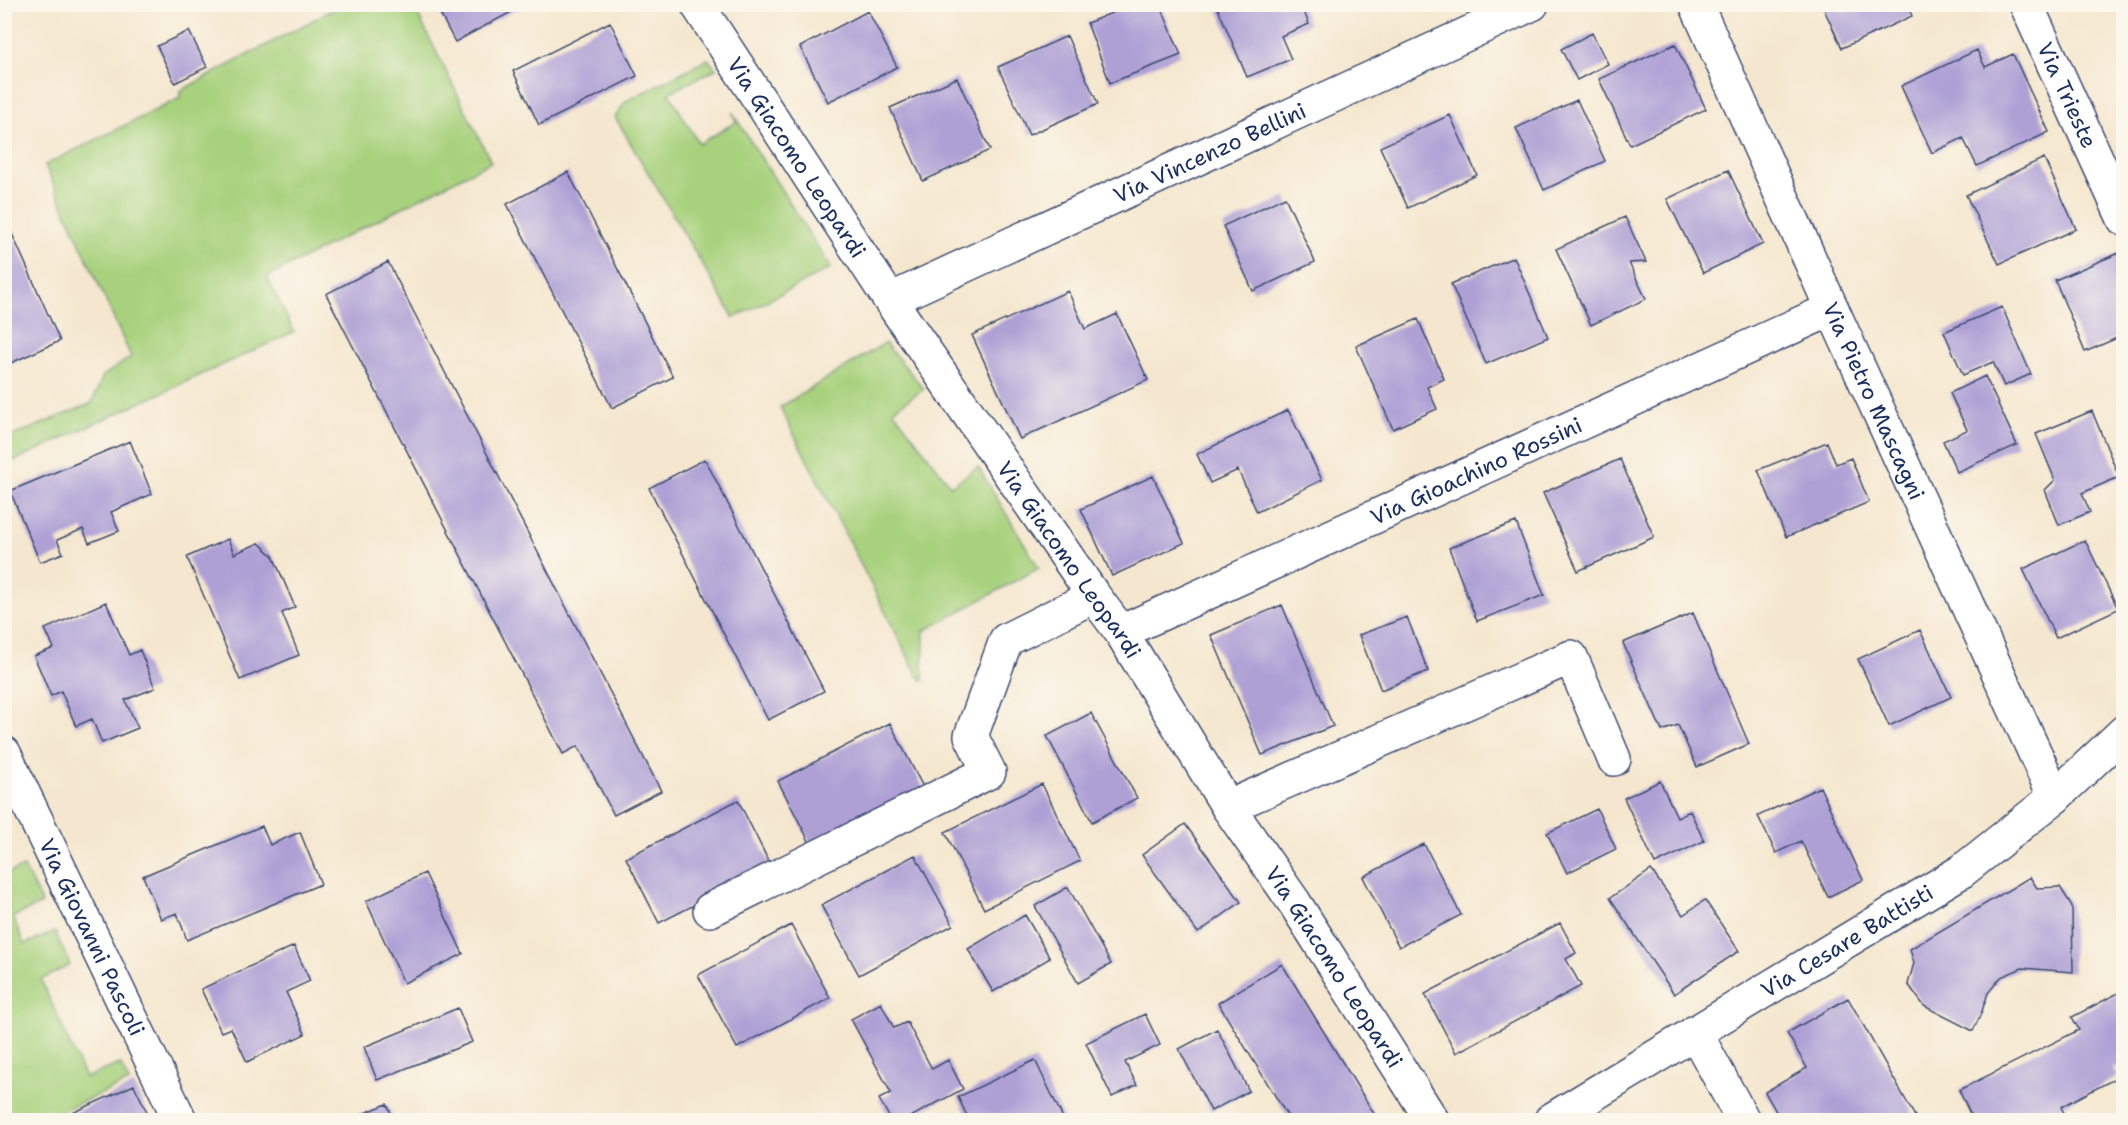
<svg xmlns="http://www.w3.org/2000/svg" width="2128" height="1125" viewBox="0 0 2128 1125" font-family="'Shantell Sans',sans-serif">
<style>
.green{fill:#a8d17d;stroke:#62806e;stroke-width:1.5}
.building{fill:#aea0d5}
.lines{fill:none;stroke-linecap:round;stroke-linejoin:round}
.minor-casing{stroke:#3c4b6f;stroke-width:36}
.minor{stroke:#fff;stroke-width:33}
.labels{text-anchor:middle;dominant-baseline:central;stroke-width:4.5;stroke-linejoin:round;paint-order:stroke}
.street-label{font-size:22px;fill:#1b2f5e;stroke:#fbf7ec}
</style>
<rect width="100%" height="100%" fill="#fbf7ec"/>
<filter id="ink" filterUnits="userSpaceOnUse"><feTurbulence type="fractalNoise" baseFrequency=".0167" numOctaves="2"/><feDisplacementMap in="SourceGraphic" scale="12" xChannelSelector="R" yChannelSelector="G"/><feConvolveMatrix kernelMatrix="1 2 1 2 8 2 1 2 1" color-interpolation-filters="sRGB"/></filter>
<filter id="wash" filterUnits="userSpaceOnUse"><feTurbulence type="fractalNoise" baseFrequency=".008" numOctaves="4" result="noise"/><feDisplacementMap in="SourceGraphic" scale="24" xChannelSelector="R" yChannelSelector="G"/><feGaussianBlur stdDeviation="1.35" result="paint"/><feColorMatrix in="noise" values="0 0 0 0 0 0 0 0 0 0 0 0 0 0 0 0 0 1.4 0 .05"/><feComposite in="paint" operator="in"/></filter>
<g filter="url(#wash)">
<rect width="100%" height="100%" fill="#f5e7cf"/>
<!-- green -->
<path class="green" d="M343 4 413 5 491 162 267 277 294 332 5 465V439L92 403 103 376 131 357 45 165 180 98V91Z
M708 59 716 69 669 93 699 144 736 122 732 112 831 268 734 318 615 117 626 101Z
M885 343 924 389 893 410 951 486 978 467 1039 568 924 631 923 681 918 676 780 407Z
M24 867 42 904 13 917 24 944 55 932 70 965 41 980 85 1078 120 1064 129 1082 40 1120H5V874Z"/>
<g id="blocks">
<!-- building -->
<path class="building" d="M435 4H526L455 42Z
M1134 4H1160L1181 55 1110 83 1087 23Z
M1216 4H1301L1309 24 1281 36 1291 59 1247 77Z
M1822 5H1907L1912 16 1842 48Z
M868 11 897 67 828 102 800 47Z
M610 22 637 76 539 125 513 71Z
M189 31 207 67 175 83 157 46Z
M1592 33 1608 64 1577 80 1561 49Z
M1067 36 1098 104 1029 135 998 67Z
M1675 44 1706 109 1630 145 1599 79Z
M1977 50 1985 67 2013 54 2049 132 1977 166 1963 138 1932 153 1901 86Z
M957 78 990 150 923 181 890 108Z
M1577 100 1605 161 1544 190 1516 128Z
M1450 115 1477 175 1408 208 1380 147Z
M2044 158 2076 229 1999 264 1966 195Z
M1728 170 1763 244 1703 273 1667 199Z
M568 172 673 377 612 408 507 204Z
M1285 197 1315 262 1253 291 1223 226Z
M1625 217 1646 262 1629 263 1646 299 1591 325 1556 249Z
M9 227 60 341 4 366V229Z
M2119 253 2124 264V335L2085 352 2055 280Z
M1514 257 1548 337 1486 364 1451 284Z
M388 262 661 791 614 815 578 746 563 754 326 294Z
M1068 291 1085 329 1117 314 1148 380 1020 439 972 335Z
M2002 307 2031 374 2004 386 1993 362 1963 375 1944 332Z
M1418 319 1444 379 1427 387 1437 409 1393 429 1356 346Z
M1985 376 2017 445 1957 472 1943 441 1967 430 1950 393Z
M1288 410 1322 480 1257 512 1238 470 1210 483 1197 454Z
M2092 411 2119 477 2082 493 2090 512 2059 525 2045 490 2055 480 2036 434Z
M130 441 152 494 111 512 119 531 89 543 83 529 57 540 63 553 40 562 10 491Z
M1827 442 1836 464 1851 458 1869 502 1786 537 1758 470Z
M705 459 824 691 768 720 649 488Z
M1620 459 1654 537 1578 571 1543 493Z
M1153 476 1184 543 1112 576 1081 509Z
M1516 522 1544 595 1477 621 1449 548Z
M228 539 234 554 259 543 273 556 295 607 282 613 299 655 240 680 187 557Z
M2085 540 2118 609 2056 638 2023 569Z
M106 602 129 655 140 650 155 688 125 700 138 728 102 743 92 719 76 726 61 691 51 696 34 656 54 648 45 629Z
M1282 605 1333 726 1262 755 1211 635Z
M1693 613 1749 744 1697 767 1678 725 1662 731 1623 643Z
M1407 617 1428 671 1381 690 1359 635Z
M1920 630 1951 697 1889 726 1858 659Z
M1091 713 1137 798 1092 822 1047 736Z
M890 723 924 789 812 847 778 781Z
M1660 781 1677 817 1690 811 1704 841 1655 864 1624 798Z
M1042 784 1080 861 984 909 945 832Z
M1820 787 1863 880 1828 897 1801 841 1776 853 1758 816Z
M738 800 771 866 659 923 626 858Z
M1597 809 1616 849 1567 873 1547 833Z
M1185 824 1241 902 1198 933 1142 855Z
M262 826 270 845 300 832 321 884 187 940 177 913 161 919 143 876Z
M1424 844 1461 915 1399 947 1363 877Z
M915 855 953 925 859 975 821 905Z
M1651 870 1683 915 1705 900 1739 951 1674 994 1610 898Z
M425 873 463 954 404 983 366 901Z
M2030 877 2037 888 2060 887 2072 906 2073 972 2022 968 2001 977 1988 993 1981 1014 1973 1031 1924 1006 1908 984 1914 963 1910 949Z
M1068 887 1111 964 1078 983 1035 906Z
M1025 915 1050 958 993 992 968 949Z
M1560 923 1576 953 1566 959 1581 986 1456 1053 1425 994Z
M791 925 830 998 737 1048 698 975Z
M294 946 310 981 286 992 305 1034 247 1062 231 1028 221 1032 201 989Z
M1282 964 1378 1120H1290L1218 1003Z
M2124 990V1064L2114 1069 2118 1077 2061 1107 2065 1115 2049 1120H1973L1959 1090 2079 1030 2072 1017Z
M1848 998 1917 1120H1781L1765 1092 1807 1068 1787 1033Z
M881 1003 894 1028 907 1022 932 1069 948 1060 963 1089 905 1120H891L879 1099 891 1093 851 1019Z
M458 1008 472 1042 377 1080 364 1047Z
M1145 1014 1160 1045 1125 1062 1137 1085 1112 1097 1086 1043Z
M1217 1029 1249 1091 1211 1111 1179 1049Z
M1035 1060 1064 1120H969L958 1097Z
M134 1085 151 1120H57Z
M387 1104 394 1120H347Z"/>
</g>
</g>
<g filter="url(#ink)">
<use href="#blocks" fill-opacity="0" stroke="#3c4b6f" stroke-width="1.5"/>
<g class="lines">
<!-- minor casing -->
<g class="minor-casing">
<g id="minor">
<path id="s1" d="M697 4 890 300 1094 596 1121 632 1228 807 1294 902 1432 1120"/>
<path id="s2" d="M1696 4 1832 309 2055 797"/>
<path id="s3" d="M2026 4 2124 219"/>
<path id="s4" d="M890 300 1532 4"/>
<path id="s5" d="M1121 632 1832 309"/>
<path id="s6" d="M4 753 180 1120"/>
<path d="M1228 807 1571 657 1614 759"/>
<path d="M710 910 989 772 971 736 1006 640 1094 596"/>
<path d="M1695 1032 1743 1120"/>
<path id="s7" d="M1551 1120 1962 871 2055 797 2124 732"/>
</g>
</g>
<!-- minor -->
<use href="#minor" class="minor"/>
</g>
</g>
<g class="labels">
<!-- street labels -->
<g class="street-label">
<text stroke="none"><textPath href="#s3" startOffset="100">Via Trieste</textPath></text>
<text stroke="none"><textPath href="#s4" startOffset="352">Via Vincenzo Bellini</textPath></text>
<text stroke="none"><textPath href="#s1" startOffset="183">Via Giacomo Leopardi</textPath></text>
<text stroke="none"><textPath href="#s2" startOffset="435">Via Pietro Mascagni</textPath></text>
<text stroke="none"><textPath href="#s5" startOffset="390">Via Gioachino Rossini</textPath></text>
<text stroke="none"><textPath href="#s1" startOffset="669">Via Giacomo Leopardi</textPath></text>
<text stroke="none"><textPath href="#s6" startOffset="204">Via Giovanni Pascoli</textPath></text>
<text stroke="none"><textPath href="#s7" startOffset="346">Via Cesare Battisti</textPath></text>
<text stroke="none"><textPath href="#s1" startOffset="1155">Via Giacomo Leopardi</textPath></text>
</g>
</g>
<!-- margin -->
<rect width="2128" height="1125" fill="none" stroke="#fbf7ec" stroke-width="24"/>
</svg>
